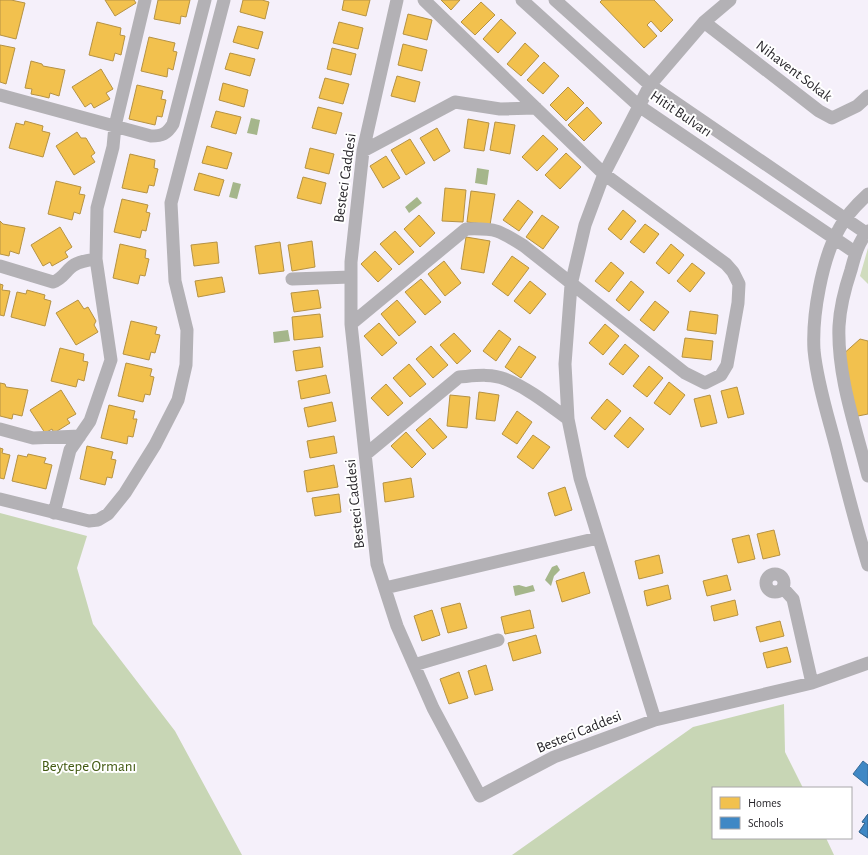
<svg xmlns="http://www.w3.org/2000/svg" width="868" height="855" viewBox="0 0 868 855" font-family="'Alegreya Sans',sans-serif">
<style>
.green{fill:#d0dcbe}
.forest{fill:#c8d6b5}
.water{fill:#a5b68b}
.homes{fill:#f2c14e;stroke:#b59244}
.schools{fill:#3f88c5;stroke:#386b97}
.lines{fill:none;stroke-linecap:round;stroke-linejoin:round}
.minor{stroke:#b3b1b5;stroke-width:13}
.labels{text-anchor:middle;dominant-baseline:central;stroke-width:4;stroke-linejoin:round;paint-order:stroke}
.street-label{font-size:15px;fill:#28262b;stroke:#fff}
.park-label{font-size:15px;fill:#425a12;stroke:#fff}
</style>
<rect width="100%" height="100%" fill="#f5f0fa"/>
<!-- green -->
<path class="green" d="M868 248V284L860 276Z"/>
<!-- forest -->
<path class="forest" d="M0 513 87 536 77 568 93 624 175 731 242 855H0Z
M784 704 785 752 803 788H713V838H826L834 855H512L693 727Z"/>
<!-- water -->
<path class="water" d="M251 118 260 120 257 135 247 133Z
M477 168 489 170 487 185 475 183Z
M233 182 241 184 237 199 229 197Z
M417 197 422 203 409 213 405 207Z
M288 330 290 341 274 343 273 332Z
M557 565 560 570 554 576 551 586 545 580 552 567Z
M519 585 526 587 533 585 535 591 515 596 513 586Z"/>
<!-- homes -->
<path class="homes" d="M0 0H11L25 3 16 39 0 35Z
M105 0H134L136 3 115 16Z
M158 0H190L186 17 181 16 180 24 154 19Z
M243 0H262L269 2 265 19 240 12Z
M344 0H370L366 16 342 10Z
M441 0H460L451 10Z
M602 0H654L673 20 661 32 651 21 647 25 657 36 644 48 600 2Z
M481 2 495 15 475 35 461 22Z
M408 14 432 20 427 40 403 34Z
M501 19 516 33 498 53 483 39Z
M97 22 121 28 120 35 125 36 121 55 115 53 113 61 89 55Z
M339 22 363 28 358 49 333 43Z
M238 26 263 32 258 49 233 42Z
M149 37 175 43 173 51 177 52 173 70 168 68 167 77 141 71Z
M525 43 539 56 521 76 507 64Z
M403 44 427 50 422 71 398 65Z
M0 45 15 48 6 84 0 82Z
M332 48 356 54 351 75 327 69Z
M230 53 255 59 250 76 225 69Z
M31 61 42 64 43 66 65 70 59 96 50 93 49 98 41 96 31 94 32 89 25 88Z
M544 62 559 76 543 94 527 80Z
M101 69 113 89 106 93 110 99 94 108 91 103 85 107 72 87Z
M397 76 420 82 415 102 391 96Z
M325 78 349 84 343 104 319 98Z
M223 83 248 90 244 107 219 100Z
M137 85 163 91 161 99 166 100 162 117 157 116 155 125 129 119Z
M568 87 584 103 566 121 550 105Z
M318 107 342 113 336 134 312 128Z
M587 107 602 123 584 141 568 125Z
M216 111 241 117 236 134 211 127Z
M468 119 489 123 484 151 464 148Z
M25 121 43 126 42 131 50 133 43 157 9 148 16 123 24 125Z
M495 122 515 125 510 154 490 150Z
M437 128 450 151 434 161 420 138Z
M77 132 81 138H86L95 153 91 156 95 162 74 175 56 146Z
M543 135 558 149 537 171 522 157Z
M410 139 425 163 406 175 391 150Z
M207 146 232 153 227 169 202 163Z
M310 148 334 154 329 174 305 168Z
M566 153 581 167 560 189 545 175Z
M130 154 155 160 154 168 158 169 156 177 154 186 149 185 147 193 122 188Z
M386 156 400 178 383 188 370 166Z
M199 173 224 180 219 196 194 190Z
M303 177 326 183 321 204 297 198Z
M56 181 81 187 79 194 85 195 80 214 74 212 72 220 48 214Z
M445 188 466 190 463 222 442 221Z
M471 191 495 194 490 225 467 222Z
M122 199 148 205 146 212 150 213 146 231 142 230 140 238 114 232Z
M518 200 533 212 519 231 503 220Z
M623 210 636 221 621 240 608 229Z
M419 215 435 233 420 247 404 229Z
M542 215 559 227 543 249 526 237Z
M0 221 3 224 25 228 19 254 10 251 9 256 0 254Z
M645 224 659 234 644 253 630 242Z
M60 227 72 247 65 252 68 257 52 266 50 262 43 266 31 245Z
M395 231 414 252 399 265 380 244Z
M466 237 490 241 484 273 461 269Z
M312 241 315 267 292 271 288 245Z
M217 242 219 263 194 266 191 245Z
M280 242 284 271 259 274 255 246Z
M120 244 146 250 145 258 149 259 145 276 140 275 138 284 113 278Z
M671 244 684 255 669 274 656 263Z
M375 251 392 269 378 282 361 264Z
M512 256 529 268 508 296 492 284Z
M444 261 461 283 445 296 428 274Z
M611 262 624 273 609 292 595 281Z
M692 263 705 273 690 292 677 281Z
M222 277 225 292 198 297 195 281Z
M421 279 441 302 425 315 405 292Z
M530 281 546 294 530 314 514 301Z
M631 281 644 292 629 311 616 300Z
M0 284 3 285 2 290 10 291 4 316 0 315Z
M27 290 45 295 44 299 51 301 45 326 11 317 17 292 26 294Z
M318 290 321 308 294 312 291 293Z
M78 300 84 309 88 307 96 321 94 325 98 332 76 345 56 313Z
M397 300 416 322 399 336 381 314Z
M655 301 669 312 654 331 640 320Z
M690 311 718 315 716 334 687 330Z
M320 314 323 337 294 340 292 317Z
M131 321 157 327 155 334 160 335 155 353 151 352 149 360 123 354Z
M379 323 397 343 382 356 364 336Z
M605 324 619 336 603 355 589 343Z
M499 330 511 339 496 361 483 351Z
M454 333 471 351 457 364 440 345Z
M685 338 713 341 711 360 682 357Z
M860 339 868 341V414L853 417 841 356Z
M625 344 639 356 623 375 609 364Z
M431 346 448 365 433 378 416 359Z
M519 346 536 357 521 378 505 367Z
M320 347 323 367 296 371 293 351Z
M60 348 84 354 83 361 88 362 84 381 78 379 76 387 51 381Z
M126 363 152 369 150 376 154 377 150 395 145 394 143 402 118 396Z
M409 364 426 384 410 397 393 378Z
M649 366 663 378 647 397 633 386Z
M326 375 330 393 301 399 298 381Z
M669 382 685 395 670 415 654 403Z
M0 383 5 384 6 387 28 390 22 416 13 414 12 419 0 416Z
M386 384 403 403 388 416 371 398Z
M737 387 744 414 728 418 721 391Z
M61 390 76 414 67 419 70 423 54 433 52 429 45 433 30 410Z
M479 392 499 395 495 421 476 419Z
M450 395 470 397 467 428 447 426Z
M710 395 717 423 701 427 694 399Z
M607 399 621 411 605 430 591 418Z
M332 402 336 421 308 427 304 408Z
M109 405 135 411 133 419H137L133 437 128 436 127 444 101 438Z
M517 411 532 422 517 444 502 434Z
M630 417 644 429 628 448 614 436Z
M430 418 447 437 433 449 416 430Z
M406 432 426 454 412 468 391 446Z
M533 435 550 447 533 469 517 457Z
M334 436 337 453 310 458 307 441Z
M87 446 113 452 111 459 116 460 112 478 107 477 105 485 80 479Z
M0 448 3 449 2 453 10 455 4 479 0 478Z
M28 454 46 458 44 463 52 465 46 489 12 481 18 455 27 457Z
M334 465 338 487 307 492 304 471Z
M411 478 414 497 385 502 383 483Z
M565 487 572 510 555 516 548 493Z
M339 494 341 512 315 516 312 498Z
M774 530 780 555 763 559 757 534Z
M749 535 755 559 738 563 732 539Z
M659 555 663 573 639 579 635 561Z
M584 572 590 593 562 602 556 581Z
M727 575 731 590 707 596 703 581Z
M668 585 671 599 647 606 644 591Z
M735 600 738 615 714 621 711 606Z
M460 603 467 628 448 633 441 608Z
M432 610 440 635 422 641 414 616Z
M530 610 534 628 505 634 501 617Z
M780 621 784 636 760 642 756 627Z
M536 635 541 653 513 661 508 643Z
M787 647 791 662 767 668 763 653Z
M486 665 493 690 475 695 468 671Z
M459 672 468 698 449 704 440 679Z"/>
<!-- schools -->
<path class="schools" d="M863 761 868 765V786L853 774Z
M868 814V838L859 832 865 823 862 822Z
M868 814V838L859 832 865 823 862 822Z"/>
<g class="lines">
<!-- minor -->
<path class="minor" d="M397 0 363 151 351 262V324L377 564 397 626 433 708 480 796 554 757 655 720
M522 0 639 106 856 253
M555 0 650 85 866 233
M730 0 704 22 650 85 604 174 585 225 571 285 565 364 568 419 580 478 655 720 812 683 868 663
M704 22 819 111 832 118 857 106 868 96
M0 95 151 136C162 136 167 134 173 124L205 0
M363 151 455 102 500 109 536 108
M868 194C857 204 846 215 839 229 822 259 812 315 814 350 817 382 828 416 836 447 846 487 856 526 868 565
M868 231C858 243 855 255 851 270 845 288 840 307 839 326 837 376 856 428 868 476
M0 266 53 282C63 279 66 270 74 265 81 261 89 260 96 259
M292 279 351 277
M351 324 466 229C496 228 499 230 524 246L685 373 705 383 721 375 727 365 738 303 739 284 733 272 726 264 604 174 424 0
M0 429 33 438 80 436
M366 454 459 377C473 376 491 373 505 379 528 388 549 405 568 419
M0 499 89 521 98 520 108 514 125 493 155 445 178 400 186 365 187 330 175 281 171 203 224 0
M54 513 70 450 90 421 111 360 96 259 97 208 113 147 115 126 145 0
M766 583a9 9 0 1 1 18 0a9 9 0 1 1-18 0Z
M385 588 598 538
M783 588 793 599 812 683
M414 665 498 640"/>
</g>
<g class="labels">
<!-- street labels -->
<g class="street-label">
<text transform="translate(794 71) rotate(37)">Nihavent Sokak</text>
<text transform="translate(681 114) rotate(34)">Hitit Bulvarı</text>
<text transform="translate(345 178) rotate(-82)">Besteci Caddesi</text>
<text transform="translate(355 504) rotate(-96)">Besteci Caddesi</text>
<text transform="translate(579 732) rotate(-22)">Besteci Caddesi</text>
</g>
<!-- park labels -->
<g class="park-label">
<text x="89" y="766">Beytepe Ormanı</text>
</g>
</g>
<!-- legend -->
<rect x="712" y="787" width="140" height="52" fill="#ffffff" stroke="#a9a8aa"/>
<rect x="720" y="797" width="20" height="12" fill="#f2c14e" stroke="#a9a8aa"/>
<text x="748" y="807" font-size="12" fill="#28262b">Homes</text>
<rect x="720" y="817" width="20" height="12" fill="#3f88c5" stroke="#a9a8aa"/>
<text x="748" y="827" font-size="12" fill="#28262b">Schools</text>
</svg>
